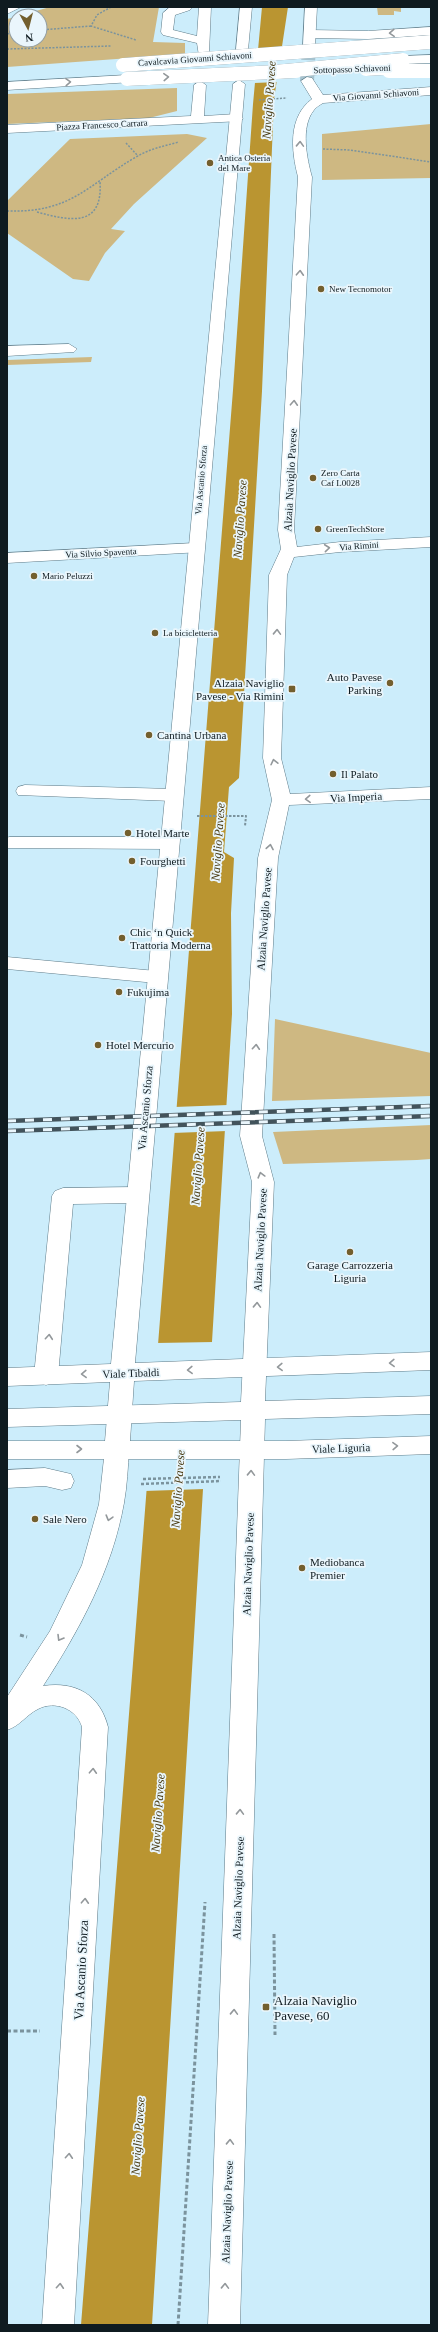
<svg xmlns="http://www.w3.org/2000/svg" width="438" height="2332" viewBox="0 0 438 2332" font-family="'Times New Roman',serif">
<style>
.green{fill:#ceb882}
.water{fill:#ba9531}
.pier{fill:#ccedfb}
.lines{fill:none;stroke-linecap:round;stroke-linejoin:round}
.minor-tunnel{stroke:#a6c3cf;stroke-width:14;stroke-dasharray:14 7;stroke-linecap:butt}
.minor-casing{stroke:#5f7c89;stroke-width:1}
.major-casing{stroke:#5f7c89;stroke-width:1}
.highway-casing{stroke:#5f7c89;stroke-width:1}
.path-far3{stroke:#7b939d;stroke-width:1.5;stroke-dasharray:2 1.5;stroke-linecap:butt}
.path-far2{stroke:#7b939d;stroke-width:2;stroke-dasharray:2.5 1.5;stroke-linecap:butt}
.path-far1{stroke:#7b939d;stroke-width:2.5;stroke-dasharray:3 2;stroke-linecap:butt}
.path{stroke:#7b939d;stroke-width:3;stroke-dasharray:4 2.5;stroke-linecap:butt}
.minor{fill:#fff;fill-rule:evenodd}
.major{fill:#fff;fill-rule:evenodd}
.highway{fill:#fff;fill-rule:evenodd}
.rail-casing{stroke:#42535b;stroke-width:4.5}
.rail{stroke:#eaf6fc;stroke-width:3;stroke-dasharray:9;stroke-linecap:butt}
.major-bridge-casing{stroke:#5f7c89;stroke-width:14;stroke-linecap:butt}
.highway-bridge-casing{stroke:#5f7c89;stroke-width:14;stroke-linecap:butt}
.major-bridge{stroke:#fff;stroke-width:14}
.highway-bridge{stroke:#fff;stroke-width:14}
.oneway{stroke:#93989b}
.poi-dot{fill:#735f2e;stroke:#eaf6fc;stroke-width:1.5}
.labels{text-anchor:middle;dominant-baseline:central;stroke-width:3.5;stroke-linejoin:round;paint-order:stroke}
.far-street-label{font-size:9px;fill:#0f1b20;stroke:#eaf6fc}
.far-poi-label{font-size:9px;fill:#0f1b20;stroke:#eaf6fc;text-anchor:start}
.street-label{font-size:11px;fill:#0f1b20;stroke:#eaf6fc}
.poi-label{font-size:11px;fill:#0f1b20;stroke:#eaf6fc;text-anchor:start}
.water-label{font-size:12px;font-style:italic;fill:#4a3b12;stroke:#eaf6fc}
.near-street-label{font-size:13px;fill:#0f1b20;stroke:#eaf6fc}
.near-poi-label{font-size:13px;fill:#0f1b20;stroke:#eaf6fc;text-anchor:start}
</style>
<rect width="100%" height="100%" fill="#ccedfb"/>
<!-- green -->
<path class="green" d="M50 7H159L153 42 185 43V54L7 67V19L16 17V40H40V16H18Z
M377 7H401V12L394 11V15H378Z
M177 88V111L149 118 7 124V94Z
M431 124V178L322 180V134Z
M187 134 207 138 134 204 111 229 125 231 105 253 89 281 73 279 7 233V201L70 139Z
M92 357 91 362 7 365V360Z
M275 1019 431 1053V1096L272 1101Z
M431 1125V1159L417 1160 283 1164 273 1132Z"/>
<!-- water -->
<path class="water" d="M262 7H288L274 99 262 391 239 778 229 787 224 852 234 858 231 913 232 1014 152 2325H81L233 390 253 104Z"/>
<!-- pier -->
<path class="pier" d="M284 47 279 82 253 83 256 49Z
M228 1105 227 1131 172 1133 174 1107Z
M214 1342 205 1489 144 1491 156 1343Z"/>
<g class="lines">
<!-- minor-tunnel -->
<path class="minor-tunnel" d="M307 81 309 46"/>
<!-- minor casing -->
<g class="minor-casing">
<path id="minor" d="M7 7H21L7 14Z
M170 7H192L190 10 175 15 173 30 197 36 199 7H211L209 53 207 56H199L197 43 163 35 161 32 163 13Z
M305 7H317L315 46 309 50 303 46Z
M307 77 312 78 323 95 431 87V95L323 103C320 105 316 107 314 110 300 127 307 159 312 177L294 530 297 547 340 542 431 537V547L340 552 294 557 287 575 281 758 290 794 431 787V799L289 805 278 858 262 1136 274 1182 265 1401 431 1396V1414L265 1419 240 2325H208L241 1420 7 1427V1409L241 1402 252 1182 240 1136 258 858 272 800 263 758 269 575 281 549 278 530 298 177C291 150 288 117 312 99L301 81Z
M200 81 206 85 204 116 236 114 243 118 241 121 7 133V125L191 116 194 85Z
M69 344 77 349 74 352 7 356V346Z
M195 543 201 544 203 548 201 552 7 563V553Z
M25 785 173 789 180 791 182 795 180 799 173 801 18 795 16 791 18 787Z
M168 837 175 839 178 843 175 847 168 849 7 848V838L9 837Z
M7 957 156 971 163 972 166 977 163 982 156 983 7 969Z
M138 1187 146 1190 149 1195 146 1200 138 1203 73 1204 58 1376 54 1382 46 1385 38 1382 34 1376 52 1196 55 1191 63 1188Z
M117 1440 126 1442 129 1449C128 1467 127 1486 124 1503 112 1570 80 1629 43 1686 76 1681 100 1695 108 1727L74 2325H42L82 1727C77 1709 55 1700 38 1709 26 1715 20 1726 7 1730V1697L50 1631 82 1565 99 1504 105 1449 108 1442Z
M45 1468 71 1474 74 1481 71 1488 62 1490 45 1486 7 1488V1470Z"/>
</g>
<!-- major casing -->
<g class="major-casing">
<path id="major" d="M240 7H252L248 50 242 54 236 50Z
M431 27V35L368 39 310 38 304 34 310 30 368 31Z
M127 75 132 76 133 79 132 82 7 90V82Z
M239 80 245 84 135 1363 431 1352V1370L134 1381 130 1441H286L431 1436V1454L286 1459H7V1441H105L110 1382 7 1386V1368L111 1364 233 84Z"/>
</g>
<!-- highway casing -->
<g class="highway-casing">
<path id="highway" d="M431 55V63L403 64 397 60 403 56Z"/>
</g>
<!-- path-far3 -->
<path class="path-far3" d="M111 7 97 15 91 26 136 40
M40 30 91 26
M7 34 16 32
M7 49 111 46
M259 100 287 98
M126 143 138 156
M323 149 350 150 431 162
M7 211C71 213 86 186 136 157 149 149 164 146 179 142
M37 212C70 221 103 228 100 182"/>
<!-- path-far2 -->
<path class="path-far2" d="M197 816H246L245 826"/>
<!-- path-far1 -->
<path class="path-far1" d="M143 1479 220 1477
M141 1484 221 1481"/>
<!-- path -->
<path class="path" d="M20 1635 27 1637
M274 1934 275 2035
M7 2031H40
M178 2325 205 1902"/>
<!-- minor -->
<use href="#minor" class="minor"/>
<!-- major -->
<use href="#major" class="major"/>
<!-- highway -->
<use href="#highway" class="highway"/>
<!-- rail casing -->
<g class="rail-casing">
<path id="rail" d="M7 1121 431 1106
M7 1131 431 1116"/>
</g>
<!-- rail -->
<use href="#rail" class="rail"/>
<!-- major-bridge casing -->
<g class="major-bridge-casing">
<path id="major-bridge" d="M123 65 431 42
M366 69 403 67
M389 71H431
M127 79 296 71"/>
</g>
<!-- highway-bridge casing -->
<g class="highway-bridge-casing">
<path id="highway-bridge" d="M274 72 403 60"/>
</g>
<!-- major-bridge -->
<use href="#major-bridge" class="major-bridge"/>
<!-- highway-bridge -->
<use href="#highway-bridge" class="highway-bridge"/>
</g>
<!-- one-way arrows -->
<defs><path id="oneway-chevron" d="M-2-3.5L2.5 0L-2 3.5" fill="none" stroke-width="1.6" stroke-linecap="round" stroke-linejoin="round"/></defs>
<g class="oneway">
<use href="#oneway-chevron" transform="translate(392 33) rotate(177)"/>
<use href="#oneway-chevron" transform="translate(166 77) rotate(-3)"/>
<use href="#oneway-chevron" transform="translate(68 82) rotate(-3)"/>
<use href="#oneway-chevron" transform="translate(300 144) rotate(-88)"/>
<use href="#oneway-chevron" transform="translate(300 273) rotate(-87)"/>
<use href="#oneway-chevron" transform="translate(294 403) rotate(-87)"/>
<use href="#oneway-chevron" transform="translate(327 548) rotate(-6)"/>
<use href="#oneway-chevron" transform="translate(277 632) rotate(-88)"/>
<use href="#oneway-chevron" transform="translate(274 762) rotate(-103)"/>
<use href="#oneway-chevron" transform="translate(308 799) rotate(177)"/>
<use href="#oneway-chevron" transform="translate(270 847) rotate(-80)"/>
<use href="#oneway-chevron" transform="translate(256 1047) rotate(-86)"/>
<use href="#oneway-chevron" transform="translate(261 1175) rotate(-105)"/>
<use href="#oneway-chevron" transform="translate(257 1305) rotate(-88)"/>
<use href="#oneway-chevron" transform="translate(49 1337) rotate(-85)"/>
<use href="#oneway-chevron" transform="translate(392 1363) rotate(178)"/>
<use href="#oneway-chevron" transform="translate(280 1367) rotate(178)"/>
<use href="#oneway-chevron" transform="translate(190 1370) rotate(178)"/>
<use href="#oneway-chevron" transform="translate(84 1374) rotate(178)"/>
<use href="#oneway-chevron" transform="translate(395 1446) rotate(-2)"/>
<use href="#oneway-chevron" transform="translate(79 1449)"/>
<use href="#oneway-chevron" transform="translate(251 1473) rotate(-88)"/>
<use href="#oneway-chevron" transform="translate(109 1518) rotate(106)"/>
<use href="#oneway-chevron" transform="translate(60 1638) rotate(121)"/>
<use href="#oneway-chevron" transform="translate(93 1771) rotate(-87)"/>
<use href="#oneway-chevron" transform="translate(240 1812) rotate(-88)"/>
<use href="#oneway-chevron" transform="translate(85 1901) rotate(-87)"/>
<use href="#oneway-chevron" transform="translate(234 2012) rotate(-88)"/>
<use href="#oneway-chevron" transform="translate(230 2142) rotate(-88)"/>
<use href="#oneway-chevron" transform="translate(69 2156) rotate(-86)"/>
<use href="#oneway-chevron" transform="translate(60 2286) rotate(-86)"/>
<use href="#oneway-chevron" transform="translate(225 2286) rotate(-88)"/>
</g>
<!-- markers -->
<g class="poi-dot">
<circle cx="210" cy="163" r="4"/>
<circle cx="321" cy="289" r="4"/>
<circle cx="313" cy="478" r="4"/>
<circle cx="318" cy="529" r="4"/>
<circle cx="34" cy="576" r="4"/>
<circle cx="155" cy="633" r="4"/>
<circle cx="390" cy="683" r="4"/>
<rect x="288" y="685" width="8" height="8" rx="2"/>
<circle cx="149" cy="735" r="4"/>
<circle cx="333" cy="774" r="4"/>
<circle cx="128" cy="833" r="4"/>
<circle cx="132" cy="861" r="4"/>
<circle cx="122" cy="938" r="4"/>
<circle cx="119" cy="992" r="4"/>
<circle cx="98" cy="1045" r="4"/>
<circle cx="350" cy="1252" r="4"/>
<circle cx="35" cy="1519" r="4"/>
<circle cx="302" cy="1568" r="4"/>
<rect x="262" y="2003" width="8" height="8" rx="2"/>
</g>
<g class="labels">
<!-- far-street labels -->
<g class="far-street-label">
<text transform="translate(195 59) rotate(-4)">Cavalcavia Giovanni Schiavoni</text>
<text transform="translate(352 69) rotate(-2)">Sottopasso Schiavoni</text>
<text transform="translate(376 95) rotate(-4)">Via Giovanni Schiavoni</text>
<text transform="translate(102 125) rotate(-3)">Piazza Francesco Carrara</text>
<text transform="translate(201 480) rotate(-85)">Via Ascanio Sforza</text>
<text transform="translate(359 546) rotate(-4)">Via Rimini</text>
<text transform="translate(101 553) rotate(-3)">Via Silvio Spaventa</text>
</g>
<!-- far-poi labels -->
<g class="far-poi-label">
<text x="218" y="158">Antica Osteria<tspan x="218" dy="10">del Mare</tspan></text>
<text x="329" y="289">New Tecnomotor</text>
<text x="321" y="473">Zero Carta<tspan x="321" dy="10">Caf L0028</tspan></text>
<text x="326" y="529">GreenTechStore</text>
<text x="42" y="576">Mario Peluzzi</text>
<text x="163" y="633">La bicicletteria</text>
</g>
<!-- street labels -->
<g class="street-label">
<text transform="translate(290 480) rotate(-87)">Alzaia Naviglio Pavese</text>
<text transform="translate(356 797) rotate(-3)">Via Imperia</text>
<text transform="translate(264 919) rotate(-86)">Alzaia Naviglio Pavese</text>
<text transform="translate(145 1108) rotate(-85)">Via Ascanio Sforza</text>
<text transform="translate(260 1240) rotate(-87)">Alzaia Naviglio Pavese</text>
<text transform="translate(131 1373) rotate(-2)">Viale Tibaldi</text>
<text transform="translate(341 1448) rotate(-2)">Viale Liguria</text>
<text transform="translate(248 1564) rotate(-88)">Alzaia Naviglio Pavese</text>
<text transform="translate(238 1888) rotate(-88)">Alzaia Naviglio Pavese</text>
<text transform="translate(227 2212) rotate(-88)">Alzaia Naviglio Pavese</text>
</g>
<!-- poi labels -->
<g class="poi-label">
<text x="382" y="677" text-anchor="end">Auto Pavese<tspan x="382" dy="13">Parking</tspan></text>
<text x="284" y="683" text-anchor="end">Alzaia Naviglio<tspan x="284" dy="13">Pavese - Via Rimini</tspan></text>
<text x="157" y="735">Cantina Urbana</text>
<text x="341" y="774">Il Palato</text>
<text x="136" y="833">Hotel Marte</text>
<text x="140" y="861">Fourghetti</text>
<text x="130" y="932">Chic ‘n Quick<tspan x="130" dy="13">Trattoria Moderna</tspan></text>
<text x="127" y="992">Fukujima</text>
<text x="106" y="1045">Hotel Mercurio</text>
<text x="350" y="1265" text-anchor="middle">Garage Carrozzeria<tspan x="350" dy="13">Liguria</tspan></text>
<text x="43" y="1519">Sale Nero</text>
<text x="310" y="1562">Mediobanca<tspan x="310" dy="13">Premier</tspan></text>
</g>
<!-- water labels -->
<g class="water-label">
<text transform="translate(269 100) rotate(-86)">Naviglio Pavese</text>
<text transform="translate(240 519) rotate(-86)">Naviglio Pavese</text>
<text transform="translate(218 842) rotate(-86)">Naviglio Pavese</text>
<text transform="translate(198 1166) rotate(-86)">Naviglio Pavese</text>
<text transform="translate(178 1489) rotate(-86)">Naviglio Pavese</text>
<text transform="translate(158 1813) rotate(-86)">Naviglio Pavese</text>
<text transform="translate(138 2136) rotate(-86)">Naviglio Pavese</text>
</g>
<!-- near-street labels -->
<g class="near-street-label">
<text transform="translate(81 1970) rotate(-87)">Via Ascanio Sforza</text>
</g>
<!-- near-poi labels -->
<g class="near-poi-label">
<text x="274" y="2000">Alzaia Naviglio<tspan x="274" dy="15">Pavese, 60</tspan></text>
</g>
</g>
<!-- border -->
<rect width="438" height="2332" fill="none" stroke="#0f1b20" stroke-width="16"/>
<!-- north arrow -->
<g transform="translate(28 28) rotate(173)"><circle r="19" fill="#eaf6fc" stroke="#929ea4"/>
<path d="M0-3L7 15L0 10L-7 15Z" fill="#735f2e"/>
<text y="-6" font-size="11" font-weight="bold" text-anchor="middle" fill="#0f1b20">N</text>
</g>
</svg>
